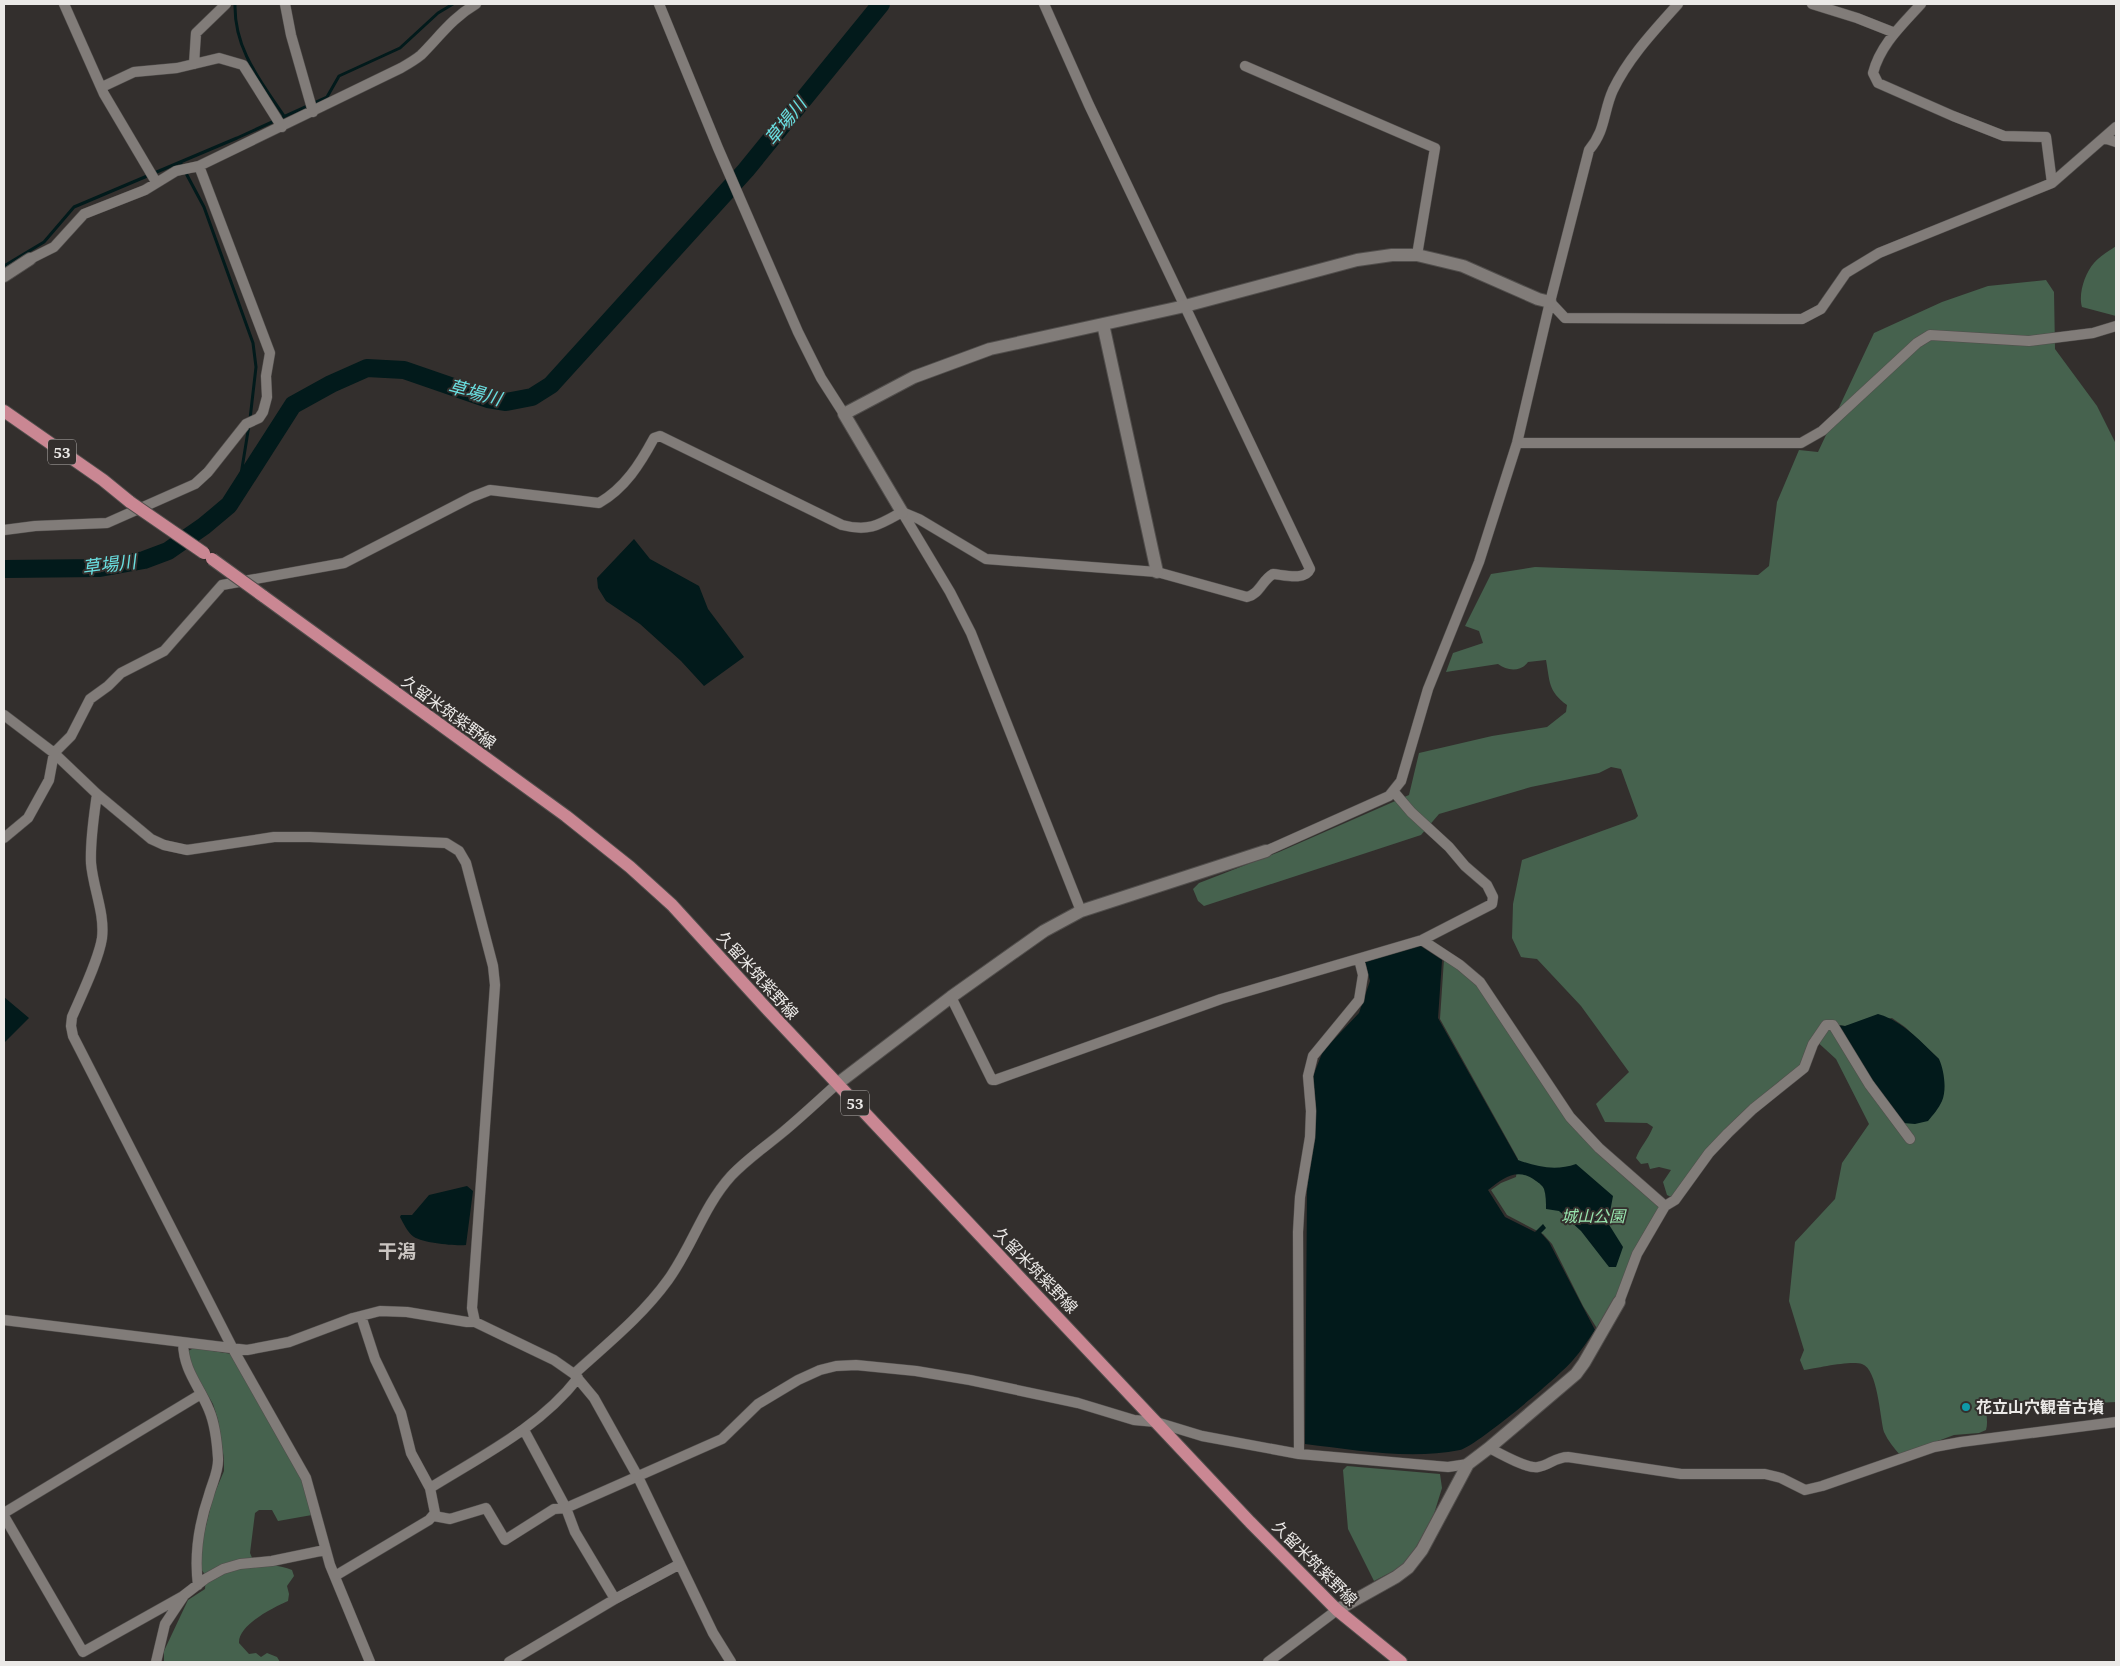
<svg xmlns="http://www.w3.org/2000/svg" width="2120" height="1666" viewBox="0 0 2120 1666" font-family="'Noto Serif','Noto Sans JP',serif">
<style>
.green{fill:#46624e;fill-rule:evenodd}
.water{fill:#021a1b}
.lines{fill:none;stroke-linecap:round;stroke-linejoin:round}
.stream{stroke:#021a1b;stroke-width:3}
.river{stroke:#021a1b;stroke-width:18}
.minor-casing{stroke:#514e4c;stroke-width:11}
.tertiary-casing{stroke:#514e4c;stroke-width:14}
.primary-casing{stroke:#514e4c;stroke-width:14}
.minor{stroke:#817c79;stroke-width:10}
.tertiary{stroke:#817c79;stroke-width:12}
.primary{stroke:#ca8793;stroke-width:12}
.primary-bridge-casing{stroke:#514e4c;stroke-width:14;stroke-linecap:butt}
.primary-bridge{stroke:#ca8793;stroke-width:12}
.culture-dot{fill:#0f9aa8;stroke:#332f2d;stroke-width:2}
.labels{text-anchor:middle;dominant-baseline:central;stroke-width:4;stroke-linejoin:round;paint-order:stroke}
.shield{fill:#332f2d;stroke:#b4b1af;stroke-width:1}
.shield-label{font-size:15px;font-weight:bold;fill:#ebe9e7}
.street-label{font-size:16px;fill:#ebe9e7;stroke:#332f2d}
.park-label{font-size:16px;font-style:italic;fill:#98e4ae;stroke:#332f2d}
.poi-label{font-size:16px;font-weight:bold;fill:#ebe9e7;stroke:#332f2d;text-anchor:start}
.water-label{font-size:18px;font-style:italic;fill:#6ae0e2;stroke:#332f2d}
.quarter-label{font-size:19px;font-weight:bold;fill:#cac5c1;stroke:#332f2d}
</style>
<rect width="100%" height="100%" fill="#332f2d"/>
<!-- green -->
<path class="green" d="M2116 246V316L2082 307C2078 294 2085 273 2094 263 2100 256 2109 251 2116 246Z
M2046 280 2054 292 2055 349 2097 406 2116 444V1402L2056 1405 1995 1398 1988 1400C1984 1411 1989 1420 1986 1430L1979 1433 1954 1435 1900 1455C1894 1448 1888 1441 1884 1432 1880 1419 1878 1369 1862 1364 1851 1360 1817 1368 1804 1370L1800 1360 1804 1350 1789 1301 1795 1242 1835 1199 1842 1163 1869 1124 1836 1059 1813 1038 1800 1066 1671 1197 1667 1195 1663 1182 1671 1170 1659 1167 1650 1169 1648 1163 1641 1164 1636 1158C1640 1147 1648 1140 1653 1127L1647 1123 1605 1122 1596 1104 1629 1072 1581 1006 1537 959 1521 957 1512 938 1513 904 1522 860 1635 819 1638 816 1621 769 1611 767 1599 773 1531 787 1439 814 1421 835 1204 906 1198 901 1193 889 1199 883 1279 852 1409 795 1419 753 1492 736 1547 727 1566 712 1567 705C1548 691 1550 682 1546 660L1528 662C1521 672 1507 671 1498 664L1446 672 1453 653 1483 643 1479 631 1465 626 1491 574 1535 567 1758 575 1769 566 1777 502 1799 450 1818 452 1874 333 1942 302 1988 286ZM1892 1018 1905 1027 1939 1059 1838 1025 1845 1026Z
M1444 959 1474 979 1541 1080 1659 1206 1618 1294 1598 1330 1583 1306 1552 1244 1543 1234 1507 1215 1491 1190 1501 1183 1516 1177 1518 1159 1440 1019Z
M194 1348 232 1354 302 1478 312 1515 278 1521 272 1510H259L255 1513 250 1553 253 1560C266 1565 279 1565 292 1570L294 1576 287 1586 289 1594 288 1601C274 1607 238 1625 239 1643L249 1654 256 1653 261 1657 267 1653 277 1657 280 1662H164V1651L188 1600 205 1589 206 1576 201 1569V1546L213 1497 224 1471V1459L218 1420 213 1404 190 1364 188 1351Z
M1347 1466 1440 1474 1442 1488 1433 1517 1415 1549 1401 1567 1374 1581 1348 1529 1343 1470Z"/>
<!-- water -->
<path class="water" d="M634 539 650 559 699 586 708 609 744 657 704 686 681 661 640 624 606 601 598 588 597 578Z
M1419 945 1442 960 1438 1018 1518 1160C1537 1167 1556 1171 1576 1164L1613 1196 1608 1223 1623 1247 1616 1267H1609L1581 1231 1559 1211 1546 1209C1546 1203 1546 1195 1544 1189 1543 1186 1539 1183 1536 1181 1518 1167 1504 1177 1488 1190L1505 1217 1535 1232 1543 1224 1546 1228 1541 1233 1549 1242 1595 1330C1588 1340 1581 1351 1573 1360 1560 1376 1476 1446 1460 1450 1409 1460 1356 1450 1305 1444L1307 1191 1316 1111 1313 1076 1323 1051 1359 1013 1370 981 1365 961Z
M4 997 29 1018 4 1043Z
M1878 1014C1903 1021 1920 1041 1939 1059 1944 1070 1947 1089 1942 1101 1939 1108 1933 1115 1928 1121L1915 1124 1903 1123 1846 1043 1837 1025 1845 1026Z
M467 1186 473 1191 466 1245C454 1246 424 1243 414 1237 407 1232 404 1224 400 1217L401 1215H412L429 1195Z"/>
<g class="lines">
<!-- stream -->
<path class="stream" d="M235 4C234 49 260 80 284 116
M180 162 204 207 253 343 256 367 250 419
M4 266 44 242 74 207 237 138 327 97 339 76 400 48 438 13 453 4
M239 487 249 425"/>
<!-- river -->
<path class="river" d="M4 569 100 568 144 560 168 551 204 526 229 505 293 405 331 384 367 368 404 370 488 399 506 402 532 397 551 385 746 170 881 4"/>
<!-- minor casing -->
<g class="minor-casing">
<path id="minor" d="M64 4 104 94 156 182
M285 4 291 35 313 112
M659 4 718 148 798 332 821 378 844 414
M1812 4 1857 18 1895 33
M1921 4C1902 25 1880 45 1873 73L1878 83 1953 116 2004 136 2046 137 2052 183
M194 64 196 33 226 4
M1245 66 1435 148 1417 255
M102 87 134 72 177 68 219 58 243 65 282 127
M2104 138 2116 142
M30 259 54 247 84 214 145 190 176 171 199 166 401 68C408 64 415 60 421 55 440 36 452 18 476 4
M1550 302 1565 318 1802 319 1821 309 1846 273 1879 253 2052 183 2116 127
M1517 443H1801L1822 431 1917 343 1930 335 2029 341 2093 333 2116 326
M902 512 950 592 971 633 1081 911
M4 530 35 526 107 523 195 484 208 472 246 424 259 418 263 412 267 397 266 376 270 353 199 166
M4 715 54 753 97 794 151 839 164 845 187 850 274 837H310L446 843 459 851 466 863 493 966 495 985 472 1308 475 1322 554 1360 574 1374 594 1398 638 1477 713 1633 731 1662
M97 794C94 816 90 840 91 863 93 888 105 913 102 938 99 959 81 996 72 1017L71 1026 73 1036 233 1349 306 1478 330 1565 370 1662
M4 838 28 818 49 780 54 753 71 736 90 699 108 686 121 673 164 651 222 585 344 563 472 497 490 490 599 503C625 488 640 464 654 438L660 436 842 525C869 532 879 525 902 512L919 519 986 559 1157 572 1247 597C1260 594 1262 580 1273 574 1284 575 1305 581 1310 569L1089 105 1044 4
M1266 851 1389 796 1401 781 1428 689 1479 562 1517 443 1550 302 1589 150C1606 130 1603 112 1613 90 1629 57 1654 31 1678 4
M1422 940 1460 965 1480 982 1570 1117 1599 1148 1665 1206
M951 997 992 1080H995L1221 999 1422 940 1492 904 1493 897 1487 885 1465 866 1449 847 1411 812 1394 792
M1619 1302 1637 1254 1665 1206 1675 1200 1709 1153 1728 1133 1753 1109 1804 1068 1813 1044 1826 1025H1833L1869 1084 1910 1139
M4 1320 247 1350 289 1342 353 1318 380 1311 407 1312 467 1322H475
M183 1343C184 1372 199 1385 209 1410 215 1424 217 1442 218 1458 219 1471 212 1483 209 1495 199 1524 194 1554 198 1585
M574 1374C607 1344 642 1316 668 1280 692 1247 703 1207 731 1176 747 1159 765 1147 783 1132 801 1117 819 1100 837 1084
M524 1430 566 1508 575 1532 615 1599
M1489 1448C1500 1453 1526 1469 1538 1467 1549 1465 1556 1457 1568 1457L1681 1474H1765L1781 1478 1805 1490 1822 1486 1934 1447 1961 1442 2116 1422
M1299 1454 1298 1232 1300 1197 1310 1137 1311 1111 1308 1076 1313 1056 1359 1000 1363 975 1359 959
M430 1488C483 1455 540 1427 578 1378
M4 1513 201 1394
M4 1516 83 1652 183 1596 205 1579 223 1569 240 1564 272 1561 325 1550
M434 1516 450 1519 486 1508 505 1540 554 1509 566 1508 722 1439 758 1404 798 1380 820 1370 836 1366 856 1365 916 1371 970 1380 1078 1403 1134 1420 1156 1422 1202 1436 1299 1454 1448 1467 1468 1464
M335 1576 429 1520 435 1513 430 1488 411 1453 401 1413 375 1359 361 1316
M156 1662 165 1624 183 1597
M509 1662 615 1599 680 1564
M1268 1662 1337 1610"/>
</g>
<!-- tertiary casing -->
<g class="tertiary-casing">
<path id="tertiary" d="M4 276 30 259
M1103 324 1157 572
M902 512 844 414 914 377 990 349 1185 306 1357 260 1392 255H1417L1463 266 1538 299 1550 302
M837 1084 951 997 1044 931 1081 911 1266 851
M1337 1610 1396 1577 1408 1568 1422 1550 1468 1464 1489 1448 1576 1374 1584 1363 1619 1302"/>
</g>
<!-- primary casing -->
<g class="primary-casing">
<path id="primary" d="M4 411 103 480 130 502
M263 596 566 816 630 867 672 905 767 1009 1250 1522 1337 1610 1401 1662"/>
</g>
<!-- minor -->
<use href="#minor" class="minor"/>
<!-- tertiary -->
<use href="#tertiary" class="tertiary"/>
<!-- primary -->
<use href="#primary" class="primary"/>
<!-- primary-bridge casing -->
<g class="primary-bridge-casing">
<path id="primary-bridge" d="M130 502 204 553
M212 559 263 596"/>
</g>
<!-- primary-bridge -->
<use href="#primary-bridge" class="primary-bridge"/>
</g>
<!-- markers -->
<circle class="culture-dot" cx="1966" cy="1407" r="5"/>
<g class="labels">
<!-- shield labels -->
<g class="shield">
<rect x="48" y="439.5" width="28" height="25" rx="4"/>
<rect x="841" y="1090.5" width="28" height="25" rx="4"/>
</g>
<g class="shield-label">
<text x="62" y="452">53</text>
<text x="855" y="1103">53</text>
</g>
<!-- street labels -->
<g class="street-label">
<text transform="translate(449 712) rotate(36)">久留米筑紫野線</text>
<text transform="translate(758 975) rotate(48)">久留米筑紫野線</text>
<text transform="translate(1036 1270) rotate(46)">久留米筑紫野線</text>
<text transform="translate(1315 1563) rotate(45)">久留米筑紫野線</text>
</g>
<!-- park labels -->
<g class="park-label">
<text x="1593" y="1216">城山公園</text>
</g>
<!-- poi labels -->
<g class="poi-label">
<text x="1976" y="1407">花立山穴観音古墳</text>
</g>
<!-- water labels -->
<g class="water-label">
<text transform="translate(785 121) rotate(-51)">草場川</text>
<text transform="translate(475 392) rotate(15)">草場川</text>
<text transform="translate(109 564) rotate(-7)">草場川</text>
</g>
<!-- quarter labels -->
<g class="quarter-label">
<text x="397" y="1251">干潟</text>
</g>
</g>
<!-- border -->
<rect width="2120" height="1666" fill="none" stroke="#ebe9e7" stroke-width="10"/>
</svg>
